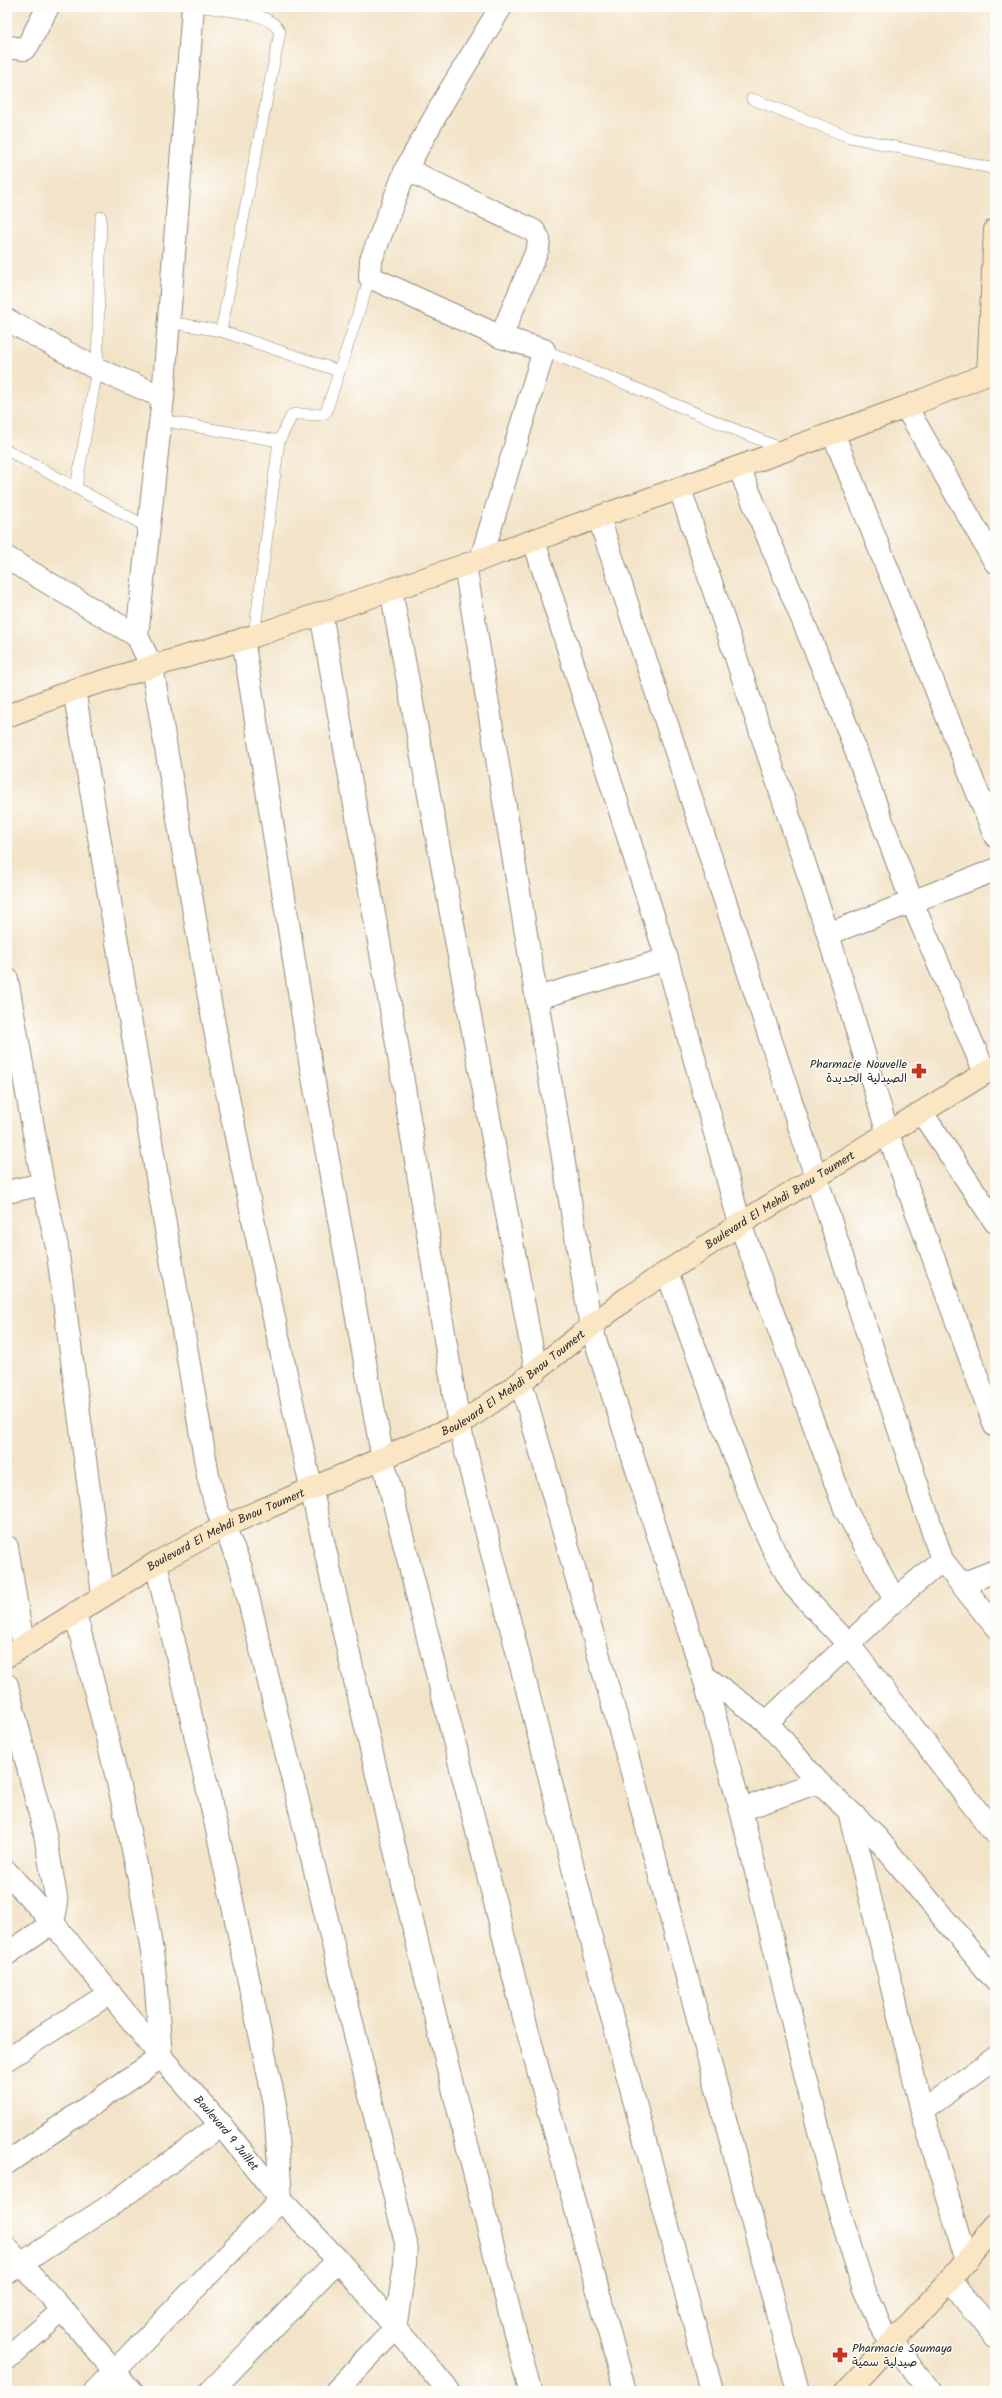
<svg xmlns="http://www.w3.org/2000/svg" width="1002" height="2398" viewBox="0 0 1002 2398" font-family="Kalam,'Playpen Sans Arabic',sans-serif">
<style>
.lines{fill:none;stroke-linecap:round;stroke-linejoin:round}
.lane-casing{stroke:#8f887a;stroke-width:12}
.street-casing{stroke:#8f887a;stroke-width:24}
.secondary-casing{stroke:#8f887a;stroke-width:24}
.lane{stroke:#fff;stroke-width:11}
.street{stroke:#fff;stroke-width:22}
.secondary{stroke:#fbe6c4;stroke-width:22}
.labels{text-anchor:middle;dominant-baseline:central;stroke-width:3;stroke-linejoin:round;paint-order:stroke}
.poi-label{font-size:12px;fill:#2b2b2b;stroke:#fdfcf7;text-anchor:end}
.street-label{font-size:12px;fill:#2b2b2b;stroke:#fdfcf7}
</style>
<rect width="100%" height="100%" fill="#fdfcf7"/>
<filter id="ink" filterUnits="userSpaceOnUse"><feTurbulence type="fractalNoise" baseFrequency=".025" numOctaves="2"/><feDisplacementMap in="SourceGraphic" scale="8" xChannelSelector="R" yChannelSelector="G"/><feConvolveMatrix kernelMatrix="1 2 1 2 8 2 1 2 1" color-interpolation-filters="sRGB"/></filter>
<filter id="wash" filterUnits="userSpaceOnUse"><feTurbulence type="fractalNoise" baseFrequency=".012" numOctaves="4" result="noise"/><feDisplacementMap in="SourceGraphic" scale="16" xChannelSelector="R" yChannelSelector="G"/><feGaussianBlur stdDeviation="0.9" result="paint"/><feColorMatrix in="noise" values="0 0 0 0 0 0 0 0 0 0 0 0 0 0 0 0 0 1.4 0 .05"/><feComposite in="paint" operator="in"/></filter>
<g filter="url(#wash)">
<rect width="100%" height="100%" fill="#f3e4c9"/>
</g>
<g filter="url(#ink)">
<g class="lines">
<!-- lane casing -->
<g class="lane-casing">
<path id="lane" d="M205 7C227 11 270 11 280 32L221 331
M752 99 850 137 995 169
M169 322 221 331 339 371
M544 350 782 449
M160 420 279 441 254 636
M279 441 292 415C303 411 315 419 326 412L370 277
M7 450 149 528
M76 488 97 369 101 217"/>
</g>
<!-- street casing -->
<g class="street-casing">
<g id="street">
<path d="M193 7 163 397 137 636 152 667C178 815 201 965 231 1112 318 1541 420 1967 530 2391"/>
<path d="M7 47 24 49 28 45 48 7"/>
<path d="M406 169 534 231 539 239 538 248 501 337"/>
<path d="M7 320 97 369 163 397"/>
<path d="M906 407 995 562"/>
<path d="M833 433 995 836"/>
<path d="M739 468 844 719 912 902 985 1073"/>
<path d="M680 489 828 934 888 1134 995 1426"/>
<path d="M599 518 942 1560 995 1626"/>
<path d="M534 541 667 959 740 1224 845 1509 895 1600"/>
<path d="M7 558 137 636"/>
<path d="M481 559 544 350 501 337 370 277 371 260 406 169 446 97 501 7"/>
<path d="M465 565 591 1327 703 1675 741 1810 833 2189 853 2255 864 2289 882 2329 929 2391"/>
<path d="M391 590 536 1371"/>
<path d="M321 613 395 1032 459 1425 599 1969 712 2391"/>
<path d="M243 639 310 1061 383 1460 526 2025 625 2391"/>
<path d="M74 690 208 1476 216 1506 241 1568 406 2243 405 2264 395 2329 336 2391"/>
<path d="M828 934 995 870"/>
<path d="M7 979 43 1184 57 1247 103 1595"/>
<path d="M538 998 667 959"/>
<path d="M922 1113 995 1222"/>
<path d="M7 1192 43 1184"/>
<path d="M667 1272 747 1490 775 1553 793 1585 850 1646 995 1834"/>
<path d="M521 1382 633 1776 798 2391"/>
<path d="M7 1547 23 1645"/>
<path d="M962 1584 995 1571"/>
<path d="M703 1675 767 1722 818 1782 872 1832 995 1980"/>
<path d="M7 1685 45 1834 57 1903 53 1923 7 1954"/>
<path d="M767 1722 895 1600 942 1560"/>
<path d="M741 1810 818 1782"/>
<path d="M849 1811 922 2111 967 2261"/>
<path id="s1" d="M7 1872 53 1923 161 2057 221 2125 281 2200 338 2260 449 2391"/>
<path d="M7 2059 110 1993"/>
<path d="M922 2111 995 2058"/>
<path d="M7 2163 161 2057C158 2022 157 1986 152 1952 134 1837 104 1724 75 1613"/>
<path d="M7 2248 63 2310 131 2391"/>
<path d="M7 2273 114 2203 221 2125"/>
<path d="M951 2279 995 2337"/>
<path d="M7 2359 63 2310"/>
<path d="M95 2391 281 2200 275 2105 217 1830 156 1563"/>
<path d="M211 2391 338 2260"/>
</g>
</g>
<!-- secondary casing -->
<g class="secondary-casing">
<g id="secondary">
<path d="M988 374 995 230"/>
<path d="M7 716 74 690 254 636 465 565 906 407 995 371"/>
<path id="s2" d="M7 1656 156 1563 225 1526 459 1425 521 1382 627 1298 740 1224 995 1067"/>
<path d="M847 2391 951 2279 995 2227"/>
</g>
</g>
<!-- lane -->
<use href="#lane" class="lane"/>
<!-- street -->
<use href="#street" class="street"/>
<!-- secondary -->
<use href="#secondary" class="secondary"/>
</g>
</g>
<!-- icons -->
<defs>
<g id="pharmacy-bare" transform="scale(1.2)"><path d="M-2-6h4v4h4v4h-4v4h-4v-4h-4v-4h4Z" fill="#c8321e" stroke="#fdfcf7" stroke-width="2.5" paint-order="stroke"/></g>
</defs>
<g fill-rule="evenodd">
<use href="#pharmacy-bare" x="919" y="1071"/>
<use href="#pharmacy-bare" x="840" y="2355"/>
</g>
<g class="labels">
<!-- poi labels -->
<g class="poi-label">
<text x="907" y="1064">Pharmacie Nouvelle<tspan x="907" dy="14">الصيدلية الجديدة</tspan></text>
<text x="852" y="2348" text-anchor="start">Pharmacie Soumaya<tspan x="852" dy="14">صيدلية سمية</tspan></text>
</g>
<!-- street labels -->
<g class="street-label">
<text stroke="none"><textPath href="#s2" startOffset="901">Boulevard El Mehdi Bnou Toumert</textPath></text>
<text stroke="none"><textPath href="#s2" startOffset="577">Boulevard El Mehdi Bnou Toumert</textPath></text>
<text stroke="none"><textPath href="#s2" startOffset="253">Boulevard El Mehdi Bnou Toumert</textPath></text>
<text stroke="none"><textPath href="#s1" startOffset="341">Boulevard 9 Juillet</textPath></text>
</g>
</g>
<!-- margin -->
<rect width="1002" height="2398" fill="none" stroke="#fdfcf7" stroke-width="24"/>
</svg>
